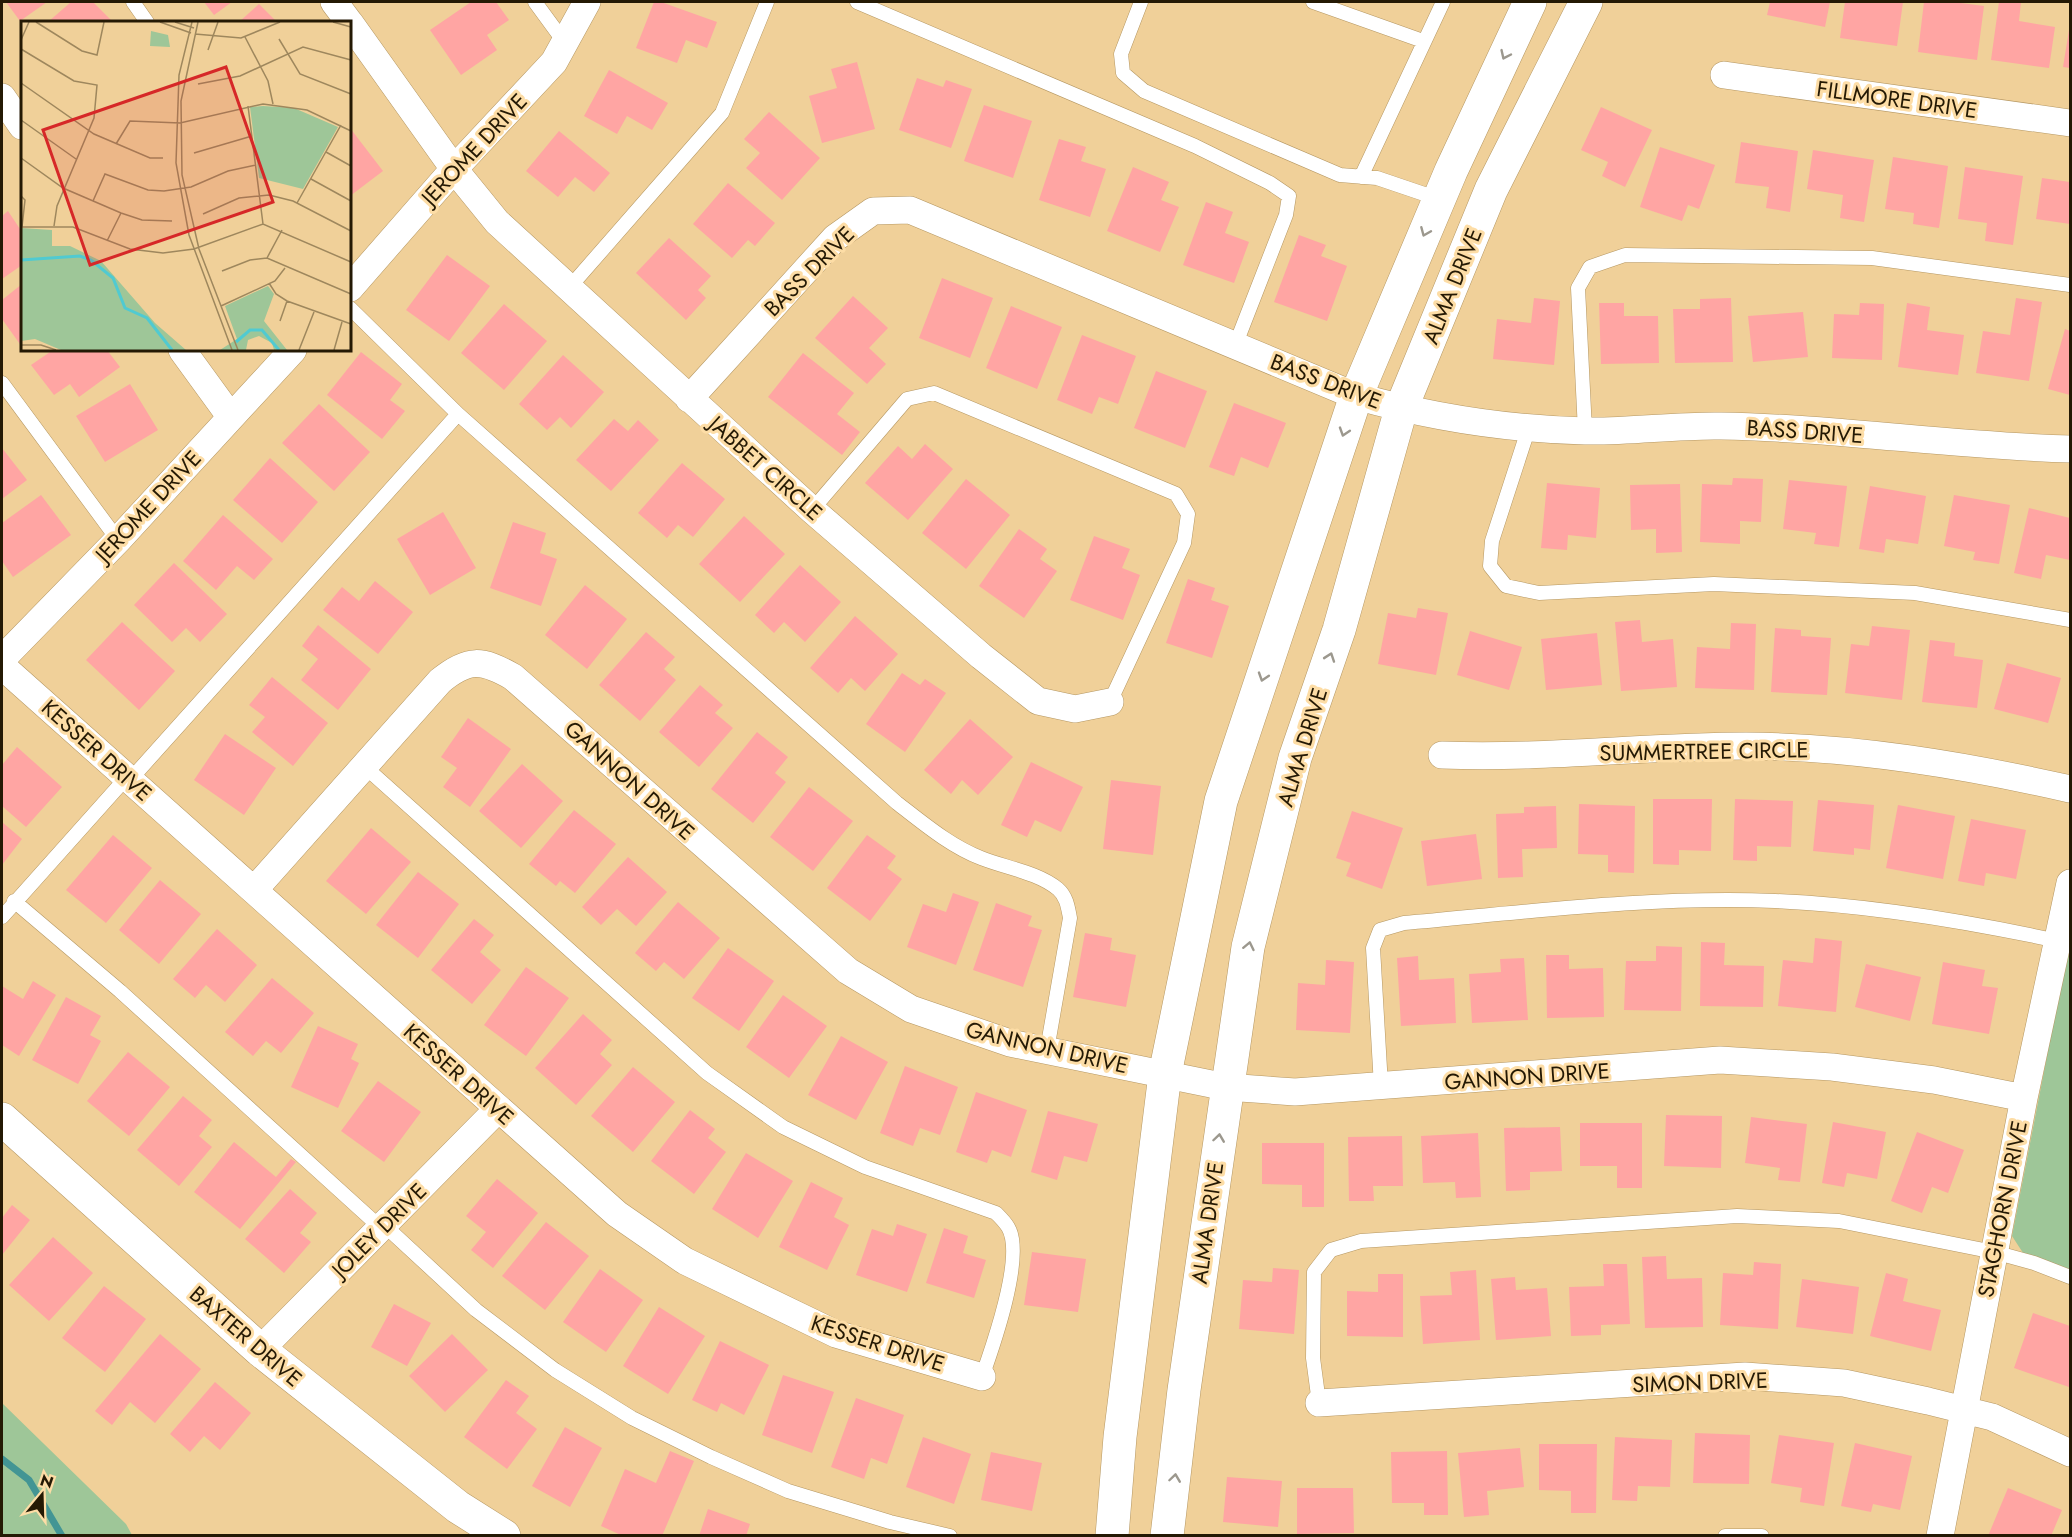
<svg xmlns="http://www.w3.org/2000/svg" width="2072" height="1537" viewBox="0 0 2072 1537" font-family="Jost,sans-serif">
<style>
.green{fill:#9ec698}
.lines{fill:none;stroke-linecap:round;stroke-linejoin:round}
.stream{stroke:#439594;stroke-width:7}
.building{fill:#ffa5a3}
.lane-casing{stroke:#b59762;stroke-width:15}
.street-casing{stroke:#b59762;stroke-width:28}
.secondary-casing{stroke:#b59762;stroke-width:34}
.lane{stroke:#fff;stroke-width:14}
.street{stroke:#fff;stroke-width:27}
.secondary{stroke:#fff;stroke-width:33}
.oneway{stroke:#9c988e}
.labels{text-anchor:middle;dominant-baseline:central;stroke-width:6;stroke-linejoin:round;paint-order:stroke}
.street-label{font-size:22px;fill:#241904;stroke:#fddda6}
.inset-river{fill:none;stroke:#50cad1;stroke-width:3}
.inset-road{fill:none;stroke:#9e875d;stroke-width:1.5}
.view{fill:#d62828;fill-opacity:0.15;stroke:#d62828;stroke-width:3}
.inset-edge{fill:none;stroke:#241904;stroke-width:3}
</style>
<rect width="100%" height="100%" fill="#f0d099"/>
<!-- green -->
<path class="green" d="M2070 938V1273L2025 1256 2012 1236Z
M2 1403 126 1524 132 1535H2Z"/>
<g class="lines">
<!-- stream -->
<path class="stream" d="M2 1459 29 1480 62 1536"/>
</g>
<!-- building -->
<path class="building" d="M6 2H47L20 21Z
M71 2H93L111 20 48 22Z
M204 2H232L214 15Z
M471 2H496L509 20 487 35 497 50 461 75 430 30Z
M654 2H661L717 22 707 48 686 40 677 63 636 48Z
M1770 2H1830L1825 27 1767 15Z
M1845 2H1903L1897 46 1840 38Z
M1924 2H1953L1984 6 1977 60 1918 52Z
M1999 2H2021L2019 21 2055 27 2049 68 1991 60Z
M259 4 277 22H239Z
M2069 30H2070V68L2063 67Z
M857 62 875 129 822 143 809 96 837 88 831 69Z
M609 70 668 103 652 130 627 116 617 134 584 116Z
M917 78 943 87 946 80 972 89 951 148 899 130Z
M984 105 1032 121 1013 178 964 161Z
M1601 107 1652 130 1625 187 1602 176 1608 162 1581 150Z
M769 112 820 158 782 200 746 168 760 153 744 139Z
M350 128 383 171 350 196Z
M559 131 610 173 594 192 575 177 558 197 526 171Z
M1059 139 1086 147 1081 161 1106 169 1090 217 1039 200Z
M1741 142 1798 151 1790 212 1766 208 1769 187 1735 183Z
M1660 147 1715 165 1699 209 1688 205 1682 221 1640 207Z
M1813 150 1874 160 1864 222 1840 218 1843 195 1807 189Z
M1893 157 1948 166 1939 228 1913 224 1914 213 1885 209Z
M1133 167 1169 182 1161 200 1179 207 1160 252 1107 231Z
M1965 167 2023 176 2013 245 1985 241 1987 223 1958 219Z
M2042 178 2070 182V224L2036 219Z
M728 183 775 223 755 246 748 240 732 258 693 224Z
M1206 202 1233 212 1225 233 1249 242 1234 283 1183 265Z
M8 211 22 232V265L2 279V216Z
M1299 235 1326 245 1321 256 1347 266 1327 321 1274 302Z
M669 238 711 276 698 290 706 298 686 320 636 273Z
M447 255 490 286 449 341 406 310Z
M942 278 993 298 970 358 919 338Z
M22 284V347L2 319V300Z
M853 296 888 328 869 348 886 364 867 384 815 338Z
M1534 298 1560 301 1554 365 1493 359 1497 319 1531 323Z
M1731 298 1733 362 1675 363 1673 309H1700V299Z
M2016 298 2042 302 2029 381 1976 373 1983 331 2010 335Z
M1599 303H1624V316H1658L1659 363 1601 364Z
M1860 303 1884 304 1882 360 1832 358 1834 314 1859 315Z
M1907 303 1930 307 1927 330 1964 335 1958 375 1898 367Z
M504 304 547 341 504 390 461 353Z
M1011 306 1062 327 1037 389 986 368Z
M1803 312 1808 357 1753 362 1748 316Z
M2065 329 2070 331V395L2048 389Z
M1082 335 1136 356 1118 404 1099 397 1092 414 1057 400Z
M53 350H107L120 367 79 397 70 384 54 395 31 365Z
M361 352 402 384 390 400 405 411 382 439 327 395Z
M803 353 854 393 837 414 860 432 842 455 768 397Z
M563 355 604 392 571 428 560 417 547 430 519 404Z
M1156 371 1207 391 1185 448 1134 428Z
M130 384 158 430 105 462 76 416Z
M1234 403 1286 423 1268 468 1241 457 1234 476 1209 467Z
M319 404 370 452 334 491 282 443Z
M614 419 628 431 638 420 659 440 611 491 576 460Z
M925 444 953 469 908 520 865 483 898 446 912 459Z
M2 448 27 480 2 499Z
M270 458 318 502 282 543 233 500Z
M682 463 725 499 693 537 678 525 667 538 638 513Z
M1733 478 1763 479 1761 522 1740 521V544L1700 542 1702 484 1732 485Z
M966 479 1010 515 966 569 922 533Z
M1789 480 1847 486 1839 547 1814 544 1816 533 1783 529Z
M1547 483 1600 488 1596 538 1568 535 1567 550 1541 548Z
M1680 484 1682 552 1656 553V529L1631 530 1630 485Z
M1870 486 1926 496 1918 544 1886 539 1884 553 1859 549Z
M41 495 71 535 13 577 2 561V523Z
M1954 495 2010 505 1999 564 1973 560 1975 552 1944 546Z
M2029 508 2070 518V560L2046 555 2041 579 2014 573Z
M443 512 476 568 430 595 397 539Z
M223 515 273 559 254 580 237 566 216 590 183 561Z
M744 516 785 554 740 602 699 564Z
M513 522 546 533 540 553 557 559 541 606 490 588Z
M1019 529 1047 549 1040 559 1057 571 1024 618 979 586Z
M1094 536 1130 549 1122 568 1140 575 1123 620 1070 600Z
M174 563 227 614 200 642 186 628 172 642 134 605Z
M800 565 841 602 805 642 784 622 774 633 755 615Z
M1188 579 1215 588 1211 600 1229 606 1212 658 1166 643Z
M375 581 413 612 378 654 323 610 342 587 359 601Z
M585 585 627 619 587 669 545 635Z
M1418 608 1448 613 1436 675 1378 664 1388 613 1416 618Z
M855 616 898 654 865 691 851 678 838 693 810 668Z
M1640 620 1642 642 1673 639 1677 687 1621 691 1615 622Z
M122 622 175 671 139 710 86 660Z
M1731 623 1756 624 1754 690 1695 688 1697 647 1730 649Z
M318 625 371 669 338 710 301 680 318 659 302 646Z
M1872 626 1910 630 1902 700 1845 693 1851 644 1869 646Z
M1775 628 1801 630V636L1831 638 1827 695 1771 692Z
M1470 631 1522 647 1509 690 1457 675Z
M646 632 675 657 664 669 676 680 640 721 599 685Z
M1597 633 1602 685 1546 690 1541 639Z
M1930 640 1955 643 1954 656 1983 660 1977 708 1922 702Z
M2007 663 2061 678 2048 723 1994 709Z
M902 673 920 685 925 679 946 693 905 752 866 724Z
M272 677 328 723 293 766 252 732 265 717 249 705Z
M700 685 723 705 715 713 733 728 699 767 659 732Z
M468 718 511 749 470 807 443 787 457 768 441 757Z
M970 719 1013 757 978 795 962 780 951 794 924 770Z
M757 732 788 757 775 773 786 782 753 823 711 789Z
M225 734 276 768 244 815 194 780Z
M17 747 62 787 26 827 2 806V765Z
M1031 762 1083 787 1061 832 1035 820 1027 837 1001 825Z
M522 764 563 801 521 848 479 811Z
M1111 780 1161 786 1153 855 1103 849Z
M809 787 853 821 813 871 770 837Z
M1653 799H1712L1711 851 1679 850V865L1653 864Z
M1735 799 1793 801 1791 847 1757 846V861L1733 860Z
M1818 800 1874 805 1870 850 1854 848V855L1813 851Z
M1579 804 1635 806 1634 873 1608 872V855L1578 854Z
M1898 805 1955 816 1943 879 1886 868Z
M1556 806 1557 848 1522 849 1523 877 1498 878 1496 814 1524 813V807Z
M574 810 616 844 575 893 560 881 556 886 529 864Z
M1352 811 1403 828 1382 889 1346 876 1351 863 1336 858Z
M1971 819 2026 830 2016 879 1986 873 1984 886 1958 881Z
M2 822 22 839 2 865Z
M371 828 411 862 366 914 326 881Z
M1476 834 1482 879 1427 886 1421 841Z
M113 835 152 868 106 923 66 890Z
M867 835 896 856 887 868 902 879 870 921 827 888Z
M628 857 667 892 636 926 617 909 601 925 582 907Z
M418 872 459 904 418 958 376 925Z
M160 880 201 914 159 964 119 930Z
M953 893 979 902 956 965 907 947 923 904 946 912Z
M678 902 720 938 684 979 664 962 656 971 635 953Z
M996 903 1032 916 1028 926 1042 930 1023 987 973 970Z
M474 919 494 935 480 952 501 970 472 1004 431 970Z
M217 929 257 965 225 1002 206 985 195 998 173 979Z
M1085 933 1112 938 1110 950 1136 955 1126 1007 1073 997Z
M1815 938 1842 941 1836 1012 1778 1006 1783 960 1813 963Z
M1701 942 1725 943 1724 965 1764 966 1763 1007 1700 1006Z
M1656 946 1682 947 1681 1011 1624 1010 1626 961H1656Z
M728 948 774 981 739 1031 692 998Z
M1546 955H1569V969L1603 968 1604 1017 1547 1018Z
M1418 956 1419 980 1454 978 1456 1023 1401 1026 1397 958Z
M1524 958 1528 1020 1472 1023 1469 974 1501 972 1500 959Z
M1326 960 1354 962 1350 1033 1296 1030 1298 983 1325 985Z
M1943 962 1985 970 1982 986 1998 988 1989 1034 1932 1024Z
M1866 964 1921 977 1910 1021 1855 1007Z
M526 967 569 998 526 1056 484 1025Z
M272 978 314 1013 281 1053 266 1041 253 1056 225 1032Z
M33 981 56 995 19 1056 2 1045V986L23 999Z
M783 995 827 1026 789 1078 746 1047Z
M66 997 101 1016 90 1035 101 1041 78 1084 32 1060Z
M583 1014 612 1040 600 1054 612 1065 576 1105 535 1068Z
M318 1026 358 1044 351 1059 359 1063 338 1108 291 1087Z
M841 1036 888 1062 856 1120 808 1095Z
M128 1052 170 1087 129 1136 87 1101Z
M905 1066 958 1087 940 1135 920 1128 913 1146 880 1133Z
M633 1067 675 1102 633 1152 591 1116Z
M378 1081 421 1112 384 1162 341 1131Z
M976 1092 1027 1110 1011 1157 992 1150 987 1163 956 1152Z
M183 1096 212 1120 199 1136 212 1147 179 1186 137 1150Z
M690 1110 715 1129 708 1138 726 1152 694 1194 651 1161Z
M1048 1111 1098 1124 1087 1162 1064 1156 1057 1180 1031 1172Z
M1666 1115 1722 1116 1721 1168 1664 1166Z
M1751 1117 1807 1124 1800 1182 1778 1180 1780 1168 1745 1163Z
M1833 1122 1886 1132 1877 1179 1847 1173 1844 1187 1822 1183Z
M1580 1123H1642V1188H1617V1166H1580Z
M1560 1127 1562 1171 1530 1172V1190L1506 1191 1504 1128Z
M1917 1132 1964 1150 1948 1193 1932 1187 1922 1213 1891 1201Z
M1478 1133 1481 1197 1456 1198 1455 1182 1423 1183 1421 1136Z
M1402 1136 1403 1186H1373L1374 1201H1349L1348 1137Z
M234 1142 276 1177 291 1159 296 1162 240 1229 194 1192Z
M1262 1143H1324V1207H1302V1185L1262 1184Z
M746 1153 793 1181 758 1238 712 1209Z
M497 1179 538 1213 493 1268 471 1250 486 1232 466 1216Z
M811 1182 843 1198 834 1217 849 1225 827 1270 779 1247Z
M290 1189 317 1213 300 1233 311 1242 284 1273 245 1239Z
M12 1205 30 1220 2 1255V1218Z
M546 1222 589 1256 545 1310 502 1276Z
M897 1224 927 1234 907 1292 856 1275 872 1229 893 1236Z
M944 1228 968 1236 963 1253 986 1260 974 1298 926 1283Z
M53 1237 93 1273 49 1321 9 1285Z
M1032 1252 1086 1259 1078 1312 1024 1305Z
M1666 1256 1667 1279 1702 1278 1703 1327 1645 1328 1642 1257Z
M1754 1262 1781 1264 1778 1329 1720 1325 1723 1273 1753 1275Z
M1603 1264H1627L1630 1324 1601 1325V1335L1571 1336 1569 1287 1604 1286Z
M1273 1268 1299 1270 1294 1334 1239 1329 1243 1280 1272 1282Z
M600 1269 643 1300 606 1352 563 1322Z
M1476 1270 1480 1340 1423 1344 1420 1296 1452 1295 1450 1272Z
M1886 1273 1908 1279 1903 1301 1941 1310 1931 1351 1870 1336Z
M1378 1274H1403V1337L1347 1336V1291L1378 1292Z
M1515 1277 1516 1290 1547 1288 1551 1336 1496 1340 1491 1279Z
M1802 1279 1859 1287 1853 1334 1796 1327Z
M104 1286 146 1319 105 1372 62 1338Z
M394 1304 431 1323 407 1366 371 1347Z
M659 1307 705 1336 668 1394 623 1366Z
M2033 1313 2070 1326 2069 1387 2014 1368Z
M160 1334 201 1369 155 1423 130 1402 112 1425 95 1411Z
M452 1334 488 1370 445 1412 409 1376Z
M720 1341 769 1365 744 1415 721 1403 717 1412 692 1400Z
M783 1375 834 1392 812 1453 762 1435Z
M506 1380 529 1396 516 1413 537 1429 507 1469 464 1437Z
M215 1382 251 1413 220 1450 204 1436 190 1452 170 1434Z
M856 1398 904 1415 887 1464 871 1458 864 1479 831 1467Z
M565 1427 602 1448 570 1507 532 1486Z
M1695 1433 1750 1435 1749 1484 1693 1483Z
M1779 1435 1834 1443 1824 1506 1800 1502 1802 1488 1771 1483Z
M923 1437 971 1454 954 1504 906 1487Z
M1615 1437 1672 1440 1670 1487 1638 1486 1637 1501 1612 1500Z
M1855 1443 1912 1456 1900 1510 1873 1504 1871 1512 1841 1506Z
M1539 1444H1597L1596 1513H1571V1491L1539 1490Z
M1520 1448 1524 1487 1487 1491 1489 1515 1464 1517 1458 1453Z
M670 1451 694 1461 662 1536H623L601 1526 625 1469 656 1483Z
M1447 1451 1448 1515H1424V1503H1392L1391 1452Z
M991 1452 1042 1463 1032 1511 981 1500Z
M1227 1477 1282 1481 1278 1527 1223 1522Z
M1297 1488H1353L1354 1533 1297 1534Z
M2008 1488 2062 1510 2051 1536H1988Z
M708 1509 750 1524 746 1536H699Z"/>
<g class="lines">
<!-- lane casing -->
<g class="lane-casing">
<path id="lane" d="M133 2 147 22
M535 2 565 43
M857 2 1195 146 1270 183 1289 196 1286 215 1235 346
M1141 2 1121 54 1123 73 1144 91 1340 175 1377 178 1439 199
M1313 2 1423 41
M1361 177 1443 2
M569 288 722 113 767 2
M2 383 118 540
M458 414 897 803C923 823 950 846 981 858 1006 868 1037 872 1058 889 1067 897 1068 908 1070 918L1047 1050
M1529 427 1492 541 1490 566 1506 586 1539 593 1714 584 1915 593 2070 620
M1585 431 1578 288 1590 267 1625 255 1872 258 2070 285
M812 510 907 399 934 393 1176 494 1188 514 1184 543 1110 702
M364 766 707 1073 783 1127 865 1167 996 1213C1000 1217 1005 1222 1008 1227 1025 1255 993 1346 982 1377
M130 780 458 414 350 308
M14 901 120 991 381 1228
M2 917 127 777
M1381 1086 1373 948 1380 930 1404 923C1527 912 1652 896 1775 901 1871 905 1965 921 2058 941
M384 1225 476 1310 555 1370 632 1418 711 1457 788 1491 890 1522 950 1536
M1319 1403 1313 1358 1314 1272 1331 1250 1361 1241 1737 1216 1839 1221 1994 1252 2034 1263 2070 1277
M1725 1536H1762"/>
</g>
<!-- street casing -->
<g class="street-casing">
<path id="street" d="M334 2 349 22
M350 23 454 169 497 222 812 510 981 656 1038 701 1075 709 1110 702
M1724 75 2070 123
M2 97 22 126
M350 288 454 169 554 62 587 2
M182 350 230 416
M689 399 835 238 873 211 910 210 1356 396C1430 417 1507 429 1585 431 1630 432 1676 425 1721 426 1838 428 1954 446 2070 449
M2 659 118 540 293 350
M2 666 617 1214 685 1261 836 1334 982 1377
M1442 755C1543 759 1645 746 1746 746 1856 747 1964 765 2070 789
M254 890 440 681C468 658 482 659 513 677L848 971 911 1009 1010 1043 1226 1087 1295 1092 1720 1060 1832 1067 1934 1080 2024 1098
M260 1350 497 1110
M1319 1403 1745 1376 1844 1383 1928 1401 1992 1417 2070 1453
M1940 1536 2024 1098 2070 883"/>
</g>
<!-- secondary casing -->
<g class="secondary-casing">
<path id="secondary" d="M2 1119 260 1350 458 1507 504 1536
M1112 1536 1120 1437 1165 1074 1221 801 1356 396 1451 171 1530 2
M1167 1536 1184 1390 1248 947 1295 758 1339 630 1401 409 1491 190 1586 2"/>
</g>
<!-- lane -->
<use href="#lane" class="lane"/>
<!-- street -->
<use href="#street" class="street"/>
<!-- secondary -->
<use href="#secondary" class="secondary"/>
</g>
<!-- one-way arrows -->
<defs><path id="oneway-chevron" d="M-2-3.5L2.5 0L-2 3.5" fill="none" stroke-width="1.6" stroke-linecap="round" stroke-linejoin="round" transform="scale(1.5)"/></defs>
<g class="oneway">
<use href="#oneway-chevron" transform="translate(1505 55) rotate(115)"/>
<use href="#oneway-chevron" transform="translate(1425 232) rotate(113)"/>
<use href="#oneway-chevron" transform="translate(1344 432) rotate(108)"/>
<use href="#oneway-chevron" transform="translate(1330 657) rotate(-71)"/>
<use href="#oneway-chevron" transform="translate(1263 677) rotate(108)"/>
<use href="#oneway-chevron" transform="translate(1249 946) rotate(-78)"/>
<use href="#oneway-chevron" transform="translate(1219 1138) rotate(-82)"/>
<use href="#oneway-chevron" transform="translate(1175 1478) rotate(-82)"/>
</g>
<g class="labels">
<!-- street labels -->
<g class="street-label">
<text transform="translate(1897 99) rotate(8)">FILLMORE DRIVE</text>
<text transform="translate(474 149) rotate(-47)">JEROME DRIVE</text>
<text transform="translate(809 271) rotate(-45)">BASS DRIVE</text>
<text transform="translate(1452 286) rotate(-68)">ALMA DRIVE</text>
<text transform="translate(1326 381) rotate(21)">BASS DRIVE</text>
<text transform="translate(1805 431) rotate(4)">BASS DRIVE</text>
<text transform="translate(766 468) rotate(42)">JABBET CIRCLE</text>
<text transform="translate(148 506) rotate(-47)">JEROME DRIVE</text>
<text transform="translate(1302 747) rotate(-73)">ALMA DRIVE</text>
<text transform="translate(97 750) rotate(42)">KESSER DRIVE</text>
<text transform="translate(1704 751) rotate(-1)">SUMMERTREE CIRCLE</text>
<text transform="translate(630 780) rotate(42)">GANNON DRIVE</text>
<text transform="translate(1047 1047) rotate(13)">GANNON DRIVE</text>
<text transform="translate(459 1074) rotate(42)">KESSER DRIVE</text>
<text transform="translate(1527 1076) rotate(-4)">GANNON DRIVE</text>
<text transform="translate(2002 1209) rotate(-79)">STAGHORN DRIVE</text>
<text transform="translate(1207 1223) rotate(-82)">ALMA DRIVE</text>
<text transform="translate(379 1230) rotate(-45)">JOLEY DRIVE</text>
<text transform="translate(246 1336) rotate(41)">BAXTER DRIVE</text>
<text transform="translate(878 1343) rotate(18)">KESSER DRIVE</text>
<text transform="translate(1700 1382) rotate(-2)">SIMON DRIVE</text>
</g>
</g>
<!-- overview -->
<g transform="translate(21 21)">
<rect width="330" height="330" fill="#f0d099"/>
<path d="M130 10 147 14 149 26 129 25ZM242 85 273 87 317 106 282 168 238 157 229 86ZM0 207 31 209V225H49L80 240 134 302 165 329H40L14 318 0 320ZM247 265 253 273 243 300 266 329H253L251 322 238 315 227 319 225 329H199L216 318 204 285Z" fill="#9ec698"/>
<path class="inset-river" d="M0 239 59 235 70 239 92 257 104 287 126 297 151 329M215 321 229 309H241L258 329"/>
<path class="inset-road" d="M15 1 61 30 76 34 83 1M139 1 170 12M154 1 173 7M171 1 158 54 155 142 168 214 211 329M177 1 160 80 161 154 178 228 217 329M312 1 330 6M174 13 220 17 259 1M224 16 247 60 252 83M258 18 279 53 330 73M0 19 8 1M0 28 53 60 76 64 73 97 36 185 33 205M187 29 197 1M0 62 73 113 129 137H142M177 63 219 55 282 26 330 39M227 85 242 203M0 99 55 138M95 123 109 100 159 102 242 83 286 89 330 110M305 131 330 145M173 132 231 115M0 137 42 167 100 192 121 199 151 200M290 158 330 180M0 175 4 179 1 206M72 180 84 153 127 169 143 170 170 166 207 150 235 144M276 182 320 104M182 193 218 177 248 174 272 180 330 210M0 206H52L109 228 142 232 173 228 242 203 330 241M86 220 100 192M246 237 261 209M201 250 229 239 246 237 330 273M248 262 255 273 266 280 330 303M200 285 254 260 264 247M259 300 266 280M0 324H20L35 329M278 329 293 291M313 329 321 301"/>
<path class="view" d="M205 46 252 181 69 244 22 109Z"/>
<rect width="330" height="330" class="inset-edge"/>
</g>
<!-- border -->
<rect width="2072" height="1537" fill="none" stroke="#241904" stroke-width="6"/>
<!-- north arrow -->
<g transform="translate(42 1495) rotate(19)" stroke="#fddda6" stroke-width="4.5" paint-order="stroke">
<path d="M0-4.5L10 22L0 15L-10 22Z" fill="#241904"/>
<text y="-9" font-size="16" font-weight="bold" text-anchor="middle" fill="#241904">N</text>
</g>
</svg>
